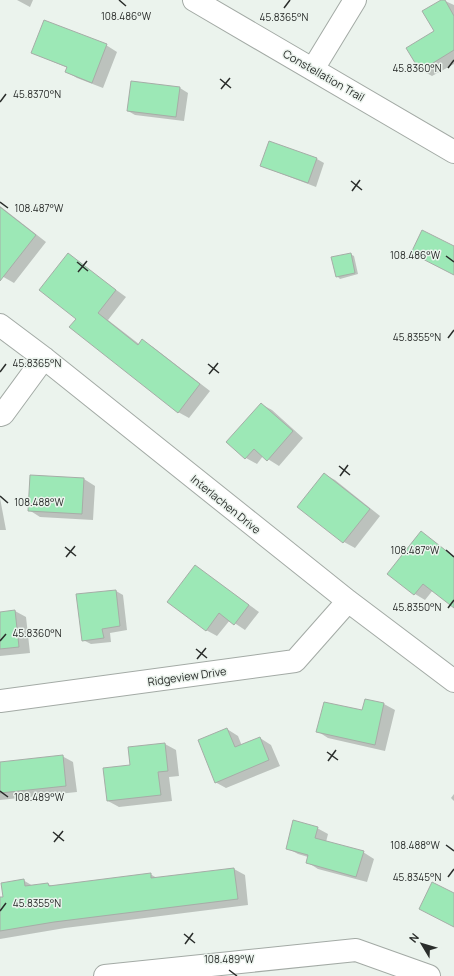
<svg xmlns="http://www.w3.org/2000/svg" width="454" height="976" viewBox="0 0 454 976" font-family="Manrope,sans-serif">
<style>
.shadow{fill:#0003}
.building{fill:#9ce8b6;stroke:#a6ada7}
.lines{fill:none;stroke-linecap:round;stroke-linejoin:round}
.street-casing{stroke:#a3aaa5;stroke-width:24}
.street{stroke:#fff;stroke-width:22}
.ticks{fill:none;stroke:#2a2d2b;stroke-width:1.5}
.labels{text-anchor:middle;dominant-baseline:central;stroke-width:3;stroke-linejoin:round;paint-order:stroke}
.street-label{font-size:11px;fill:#2a2d2b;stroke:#ebf3ed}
.ticks-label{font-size:10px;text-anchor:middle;fill:#2a2d2b;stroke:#ebf3ed;stroke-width:3;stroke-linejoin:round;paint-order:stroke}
</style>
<rect width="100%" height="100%" fill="#ebf3ed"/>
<!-- shadow -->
<path class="shadow" d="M17 0H33L30 7Z
M443 0 454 5V64L432 76 421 70 435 32Z
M106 45 117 52 103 88 77 78 67 72 68 68 32 53Z
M131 82 180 88 188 93 184 121 135 115 128 111Z
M317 159 324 163 316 187 261 166Z
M0 206 46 242 14 283 0 275Z
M350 254 354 256 358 274 340 279 337 276Z
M68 255 126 297 108 320 139 344 142 341 153 347 210 391 189 418 178 412 77 319Z
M261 404 272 410 303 438 279 466 263 456 257 464 246 458Z
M324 474 335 480 380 516 355 548 344 542 299 507Z
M31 476 84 479 95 486 93 520 40 517 29 510Z
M0 498 6 530H0Z
M421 533 454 556V606L433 590 425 600 415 594Z
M195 566 259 612 245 630 230 620 217 636 206 630Z
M116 591 123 595 127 630 110 633 111 642 91 644 83 640Z
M15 611 26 617 30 653 0 656V613Z
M366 700 384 704 395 710 385 751 328 738 317 731 363 712Z
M227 729 238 736 242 746 260 738 271 745 280 766 226 788 215 782Z
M165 744 176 750 179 776 169 777 172 801 119 807 108 801 131 766Z
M62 756 73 762 77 792 0 800V763Z
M454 794V801L451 798Z
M317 828 328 834 326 842 363 852 374 859 367 882 318 869 307 862 308 857 298 854 287 848Z
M234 869 245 875 248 905 65 928 0 939V898H4L23 880 33 886 48 884 52 886 150 874 157 878Z"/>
<!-- building -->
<path class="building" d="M441 0H445L454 16V50L420 71 406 48 434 31 422 11Z
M44 20 107 44 92 83 65 72 67 67 31 53Z
M131 81 180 87 176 117 127 111Z
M269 141 317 158 308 183 260 166Z
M0 207 36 235 0 281Z
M422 230 454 246V275L411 253Z
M68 253 116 290 98 313 138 345 142 339 200 384 178 413 69 327 76 319 39 290Z
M351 253 355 273 336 277 331 257Z
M261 403 293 431 267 461 254 449 245 459 226 442Z
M324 473 370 509 343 543 297 507Z
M30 475 84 478 82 514 28 511Z
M421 531 454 557V608L423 584 414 595 387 574Z
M195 565 249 605 234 625 219 613 206 631 167 602Z
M116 590 120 626 102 629 104 638 82 641 76 594Z
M15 610 19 647 0 649V612Z
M365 699 384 703 375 745 316 732 324 702 362 710Z
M227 728 235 747 260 737 269 760 215 783 198 740Z
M165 743 168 771 158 772 161 795 107 801 103 768 130 765 128 747Z
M63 755 66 786 0 793V762Z
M293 820 318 827 315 838 364 851 356 877 306 863 308 855 286 849Z
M234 868 238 899 54 922 0 931V897H3L1 883 24 879 25 886 48 883 49 886 151 873V878Z
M432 882 454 893V927L419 909Z"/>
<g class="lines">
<!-- street casing -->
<g class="street-casing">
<path id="street" d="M194 0 454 152
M313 69 355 0
M0 325 44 358 348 601 454 681
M0 415 3 414 44 358
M0 701 295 661 348 601
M105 976 356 950 429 976"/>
</g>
<!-- street -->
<use href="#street" class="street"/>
</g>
<!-- ticks -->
<path class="ticks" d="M119 0 126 6M284 8 290 0M448 68 454 60M220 79 231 88M221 89 230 78M0 102 6 94M351 181 362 190M352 191 360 180M0 202 8 208M446 256 454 262M77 262 88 271M78 272 87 261M448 338 454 330M208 364 219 373M0 372 6 364M209 374 218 363M339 466 350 475M340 476 348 465M0 496 8 503M65 547 76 556M446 550 454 557M66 557 75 546M448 608 454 600M0 641 6 634M196 649 207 658M197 659 206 648M327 752 338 760M328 761 336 750M0 791 8 797M53 832 64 841M54 842 63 831M446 845 454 851M448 877 454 869M0 911 6 903M184 934 195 943M185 944 193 933M229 970 237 976"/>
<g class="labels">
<!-- street labels -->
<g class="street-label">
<text transform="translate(324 75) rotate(30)">Constellation Trail</text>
<text transform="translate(226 504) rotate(39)">Interlachen Drive</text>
<text transform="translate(187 676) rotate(-8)">Ridgeview Drive</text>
</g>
</g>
<g class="ticks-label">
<text x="126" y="20">108.486°W</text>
<text x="284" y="21">45.8365°N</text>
<text x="417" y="72">45.8360°N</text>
<text x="37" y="98">45.8370°N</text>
<text x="39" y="212">108.487°W</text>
<text x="415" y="259">108.486°W</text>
<text x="417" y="341">45.8355°N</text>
<text x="37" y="367">45.8365°N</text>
<text x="39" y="506">108.488°W</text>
<text x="415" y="554">108.487°W</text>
<text x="417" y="611">45.8350°N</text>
<text x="37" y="637">45.8360°N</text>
<text x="39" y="801">108.489°W</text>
<text x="415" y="849">108.488°W</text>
<text x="417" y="881">45.8345°N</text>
<text x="37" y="907">45.8355°N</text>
<text x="229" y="963">108.489°W</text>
</g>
<!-- north arrow -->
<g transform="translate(422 944) rotate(308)" stroke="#ebf3ed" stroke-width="3" paint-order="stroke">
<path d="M0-3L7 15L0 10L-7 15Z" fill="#2a2d2b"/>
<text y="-6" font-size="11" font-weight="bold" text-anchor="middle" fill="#2a2d2b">N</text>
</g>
</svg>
